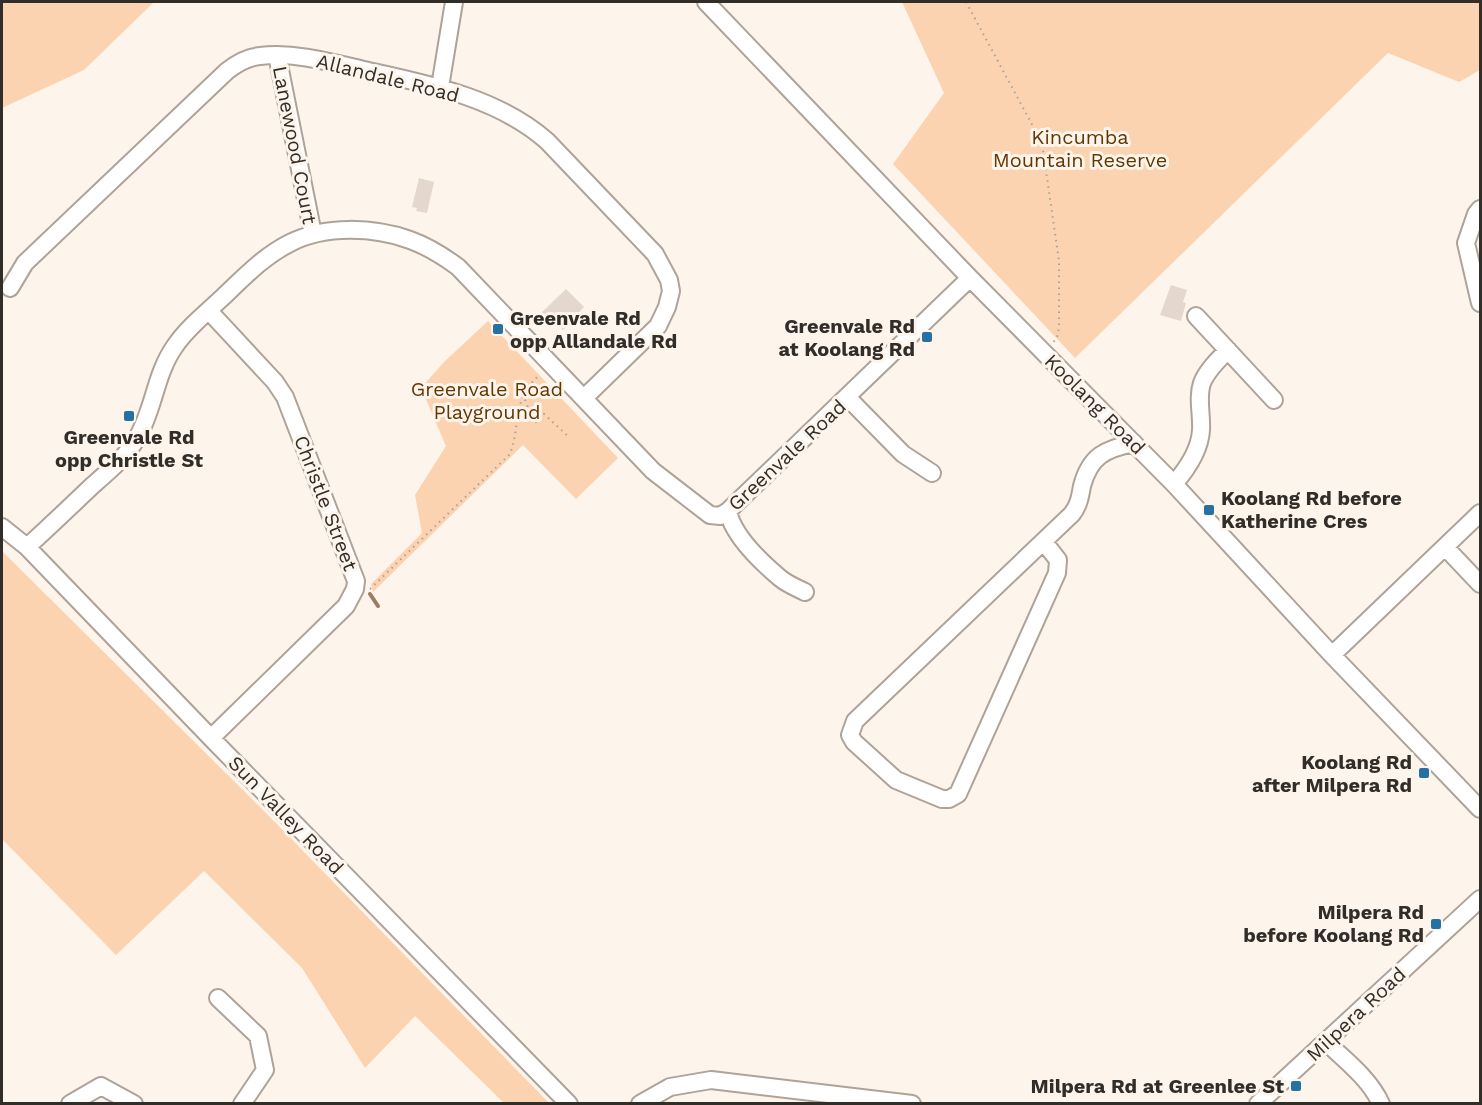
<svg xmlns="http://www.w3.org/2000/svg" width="1482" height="1105" viewBox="0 0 1482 1105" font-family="'Work Sans',sans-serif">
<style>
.green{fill:#fbd3b0}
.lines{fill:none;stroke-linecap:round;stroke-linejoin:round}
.stream{stroke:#9e7c5e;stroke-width:4}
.building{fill:#e4d8ce}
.minor-casing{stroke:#aea399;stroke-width:20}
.path{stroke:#a9a29b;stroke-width:2;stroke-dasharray:1.5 4.5;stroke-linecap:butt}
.minor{stroke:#fff;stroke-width:16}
.poi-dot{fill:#2571a4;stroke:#fdf4eb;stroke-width:2}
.labels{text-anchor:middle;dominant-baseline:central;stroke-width:6;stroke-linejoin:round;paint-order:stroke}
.street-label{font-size:20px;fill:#312d29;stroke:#fdf4eb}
.park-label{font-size:20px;fill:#633702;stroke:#fdf4eb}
.poi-label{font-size:20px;font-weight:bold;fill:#312d29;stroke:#fdf4eb;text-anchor:end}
</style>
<rect width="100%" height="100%" fill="#fdf4eb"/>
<!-- green -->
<path class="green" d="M2 2H154L84 70 2 108Z
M902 2H1480V70L1459 82 1388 53 1075 358 893 164 944 93Z
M488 321 618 458 576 499 523 445 373 592 371 584 422 533 415 495 446 446 421 388 444 362Z
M2 551 268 815 549 1103H504L415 1016 365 1068 302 968 204 871 116 955 2 839Z"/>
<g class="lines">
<!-- stream -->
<path class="stream" d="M370 594 378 606"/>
</g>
<!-- building -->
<path class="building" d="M419 178 434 182 427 213 416 211 417 208 412 207Z
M1171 285 1187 290 1183 302 1186 303 1181 321 1160 315Z
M566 289 584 307 563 330 554 320 550 324 540 314Z"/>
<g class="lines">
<!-- minor casing -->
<g class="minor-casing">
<path id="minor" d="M706 2 970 278 1174 484 1332 655 1480 809
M277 55 313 234
M440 87 454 2
M1480 209 1476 214 1466 243 1480 303
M10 288 25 263 227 71C237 63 247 57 260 56 295 52 330 62 364 70 427 84 497 97 547 141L655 254 669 280 671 291 667 307 658 326 584 398
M209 311 275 382 285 397 356 581 355 589 346 606 211 738
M1196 316 1274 400
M848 398 903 454 932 473
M1174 484C1187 469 1200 450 1201 430 1202 414 1197 398 1202 383 1207 370 1219 359 1228 350
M728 511C733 536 761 562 780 578 787 584 797 588 805 592
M2 527 27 547 211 738 569 1104
M1044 542 1058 560 1057 573 958 794 949 799H942L896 780 854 742 850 735 855 721 1072 514C1079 505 1080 497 1082 486 1090 456 1105 449 1134 443
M27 547C49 527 71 506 93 485 109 471 126 457 137 438 154 410 155 374 175 346 187 328 207 312 223 297 244 277 264 256 290 243 325 225 374 227 410 240 427 246 443 256 458 267L653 471 710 515 720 516 728 511 970 278
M1445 547 1480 584
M1332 655 1480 513
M218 998 258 1036 265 1070 242 1104
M1326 1042C1345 1060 1370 1079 1381 1104
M70 1104 101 1086 134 1104
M640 1104 670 1087 711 1080 912 1104
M1258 1104 1480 899"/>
</g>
<!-- path -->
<path class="path" d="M966 2 1042 143 1059 261V326L1058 335 1053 343
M523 394 532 418 536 422 544 414 570 438
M370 589 510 454C522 421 510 403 540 374"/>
<!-- minor -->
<use href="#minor" class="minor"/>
</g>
<!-- markers -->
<g class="poi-dot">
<rect x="492" y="323" width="12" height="12" rx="3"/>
<rect x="921" y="331" width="12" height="12" rx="3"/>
<rect x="123" y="410" width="12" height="12" rx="3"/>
<rect x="1203" y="504" width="12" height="12" rx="3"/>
<rect x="1418" y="767" width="12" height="12" rx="3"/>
<rect x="1430" y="918" width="12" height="12" rx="3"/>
<rect x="1290" y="1080" width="12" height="12" rx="3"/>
</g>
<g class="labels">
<!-- street labels -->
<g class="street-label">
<text transform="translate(388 78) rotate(14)">Allandale Road</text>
<text transform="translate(295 145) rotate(79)">Lanewood Court</text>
<text transform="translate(1095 404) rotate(45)">Koolang Road</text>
<text transform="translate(787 455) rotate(-43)">Greenvale Road</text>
<text transform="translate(326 503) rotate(69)">Christle Street</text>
<text transform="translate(286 815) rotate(46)">Sun Valley Road</text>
<text transform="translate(1356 1014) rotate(-43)">Milpera Road</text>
</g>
<!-- park labels -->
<g class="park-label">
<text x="1080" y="137">Kincumba<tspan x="1080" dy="23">Mountain Reserve</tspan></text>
<text x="487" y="389">Greenvale Road<tspan x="487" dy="23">Playground</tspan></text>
</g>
<!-- poi labels -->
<g class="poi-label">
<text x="510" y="318" text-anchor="start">Greenvale Rd<tspan x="510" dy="23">opp Allandale Rd</tspan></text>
<text x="915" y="326">Greenvale Rd<tspan x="915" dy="23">at Koolang Rd</tspan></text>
<text x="129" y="437" text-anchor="middle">Greenvale Rd<tspan x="129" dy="23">opp Christle St</tspan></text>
<text x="1221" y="498" text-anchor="start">Koolang Rd before<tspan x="1221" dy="23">Katherine Cres</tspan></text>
<text x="1412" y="762">Koolang Rd<tspan x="1412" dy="23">after Milpera Rd</tspan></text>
<text x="1424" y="912">Milpera Rd<tspan x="1424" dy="23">before Koolang Rd</tspan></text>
<text x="1284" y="1086">Milpera Rd at Greenlee St</text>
</g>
</g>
<!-- border -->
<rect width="1482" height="1105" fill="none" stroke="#312d29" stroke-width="6"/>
</svg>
